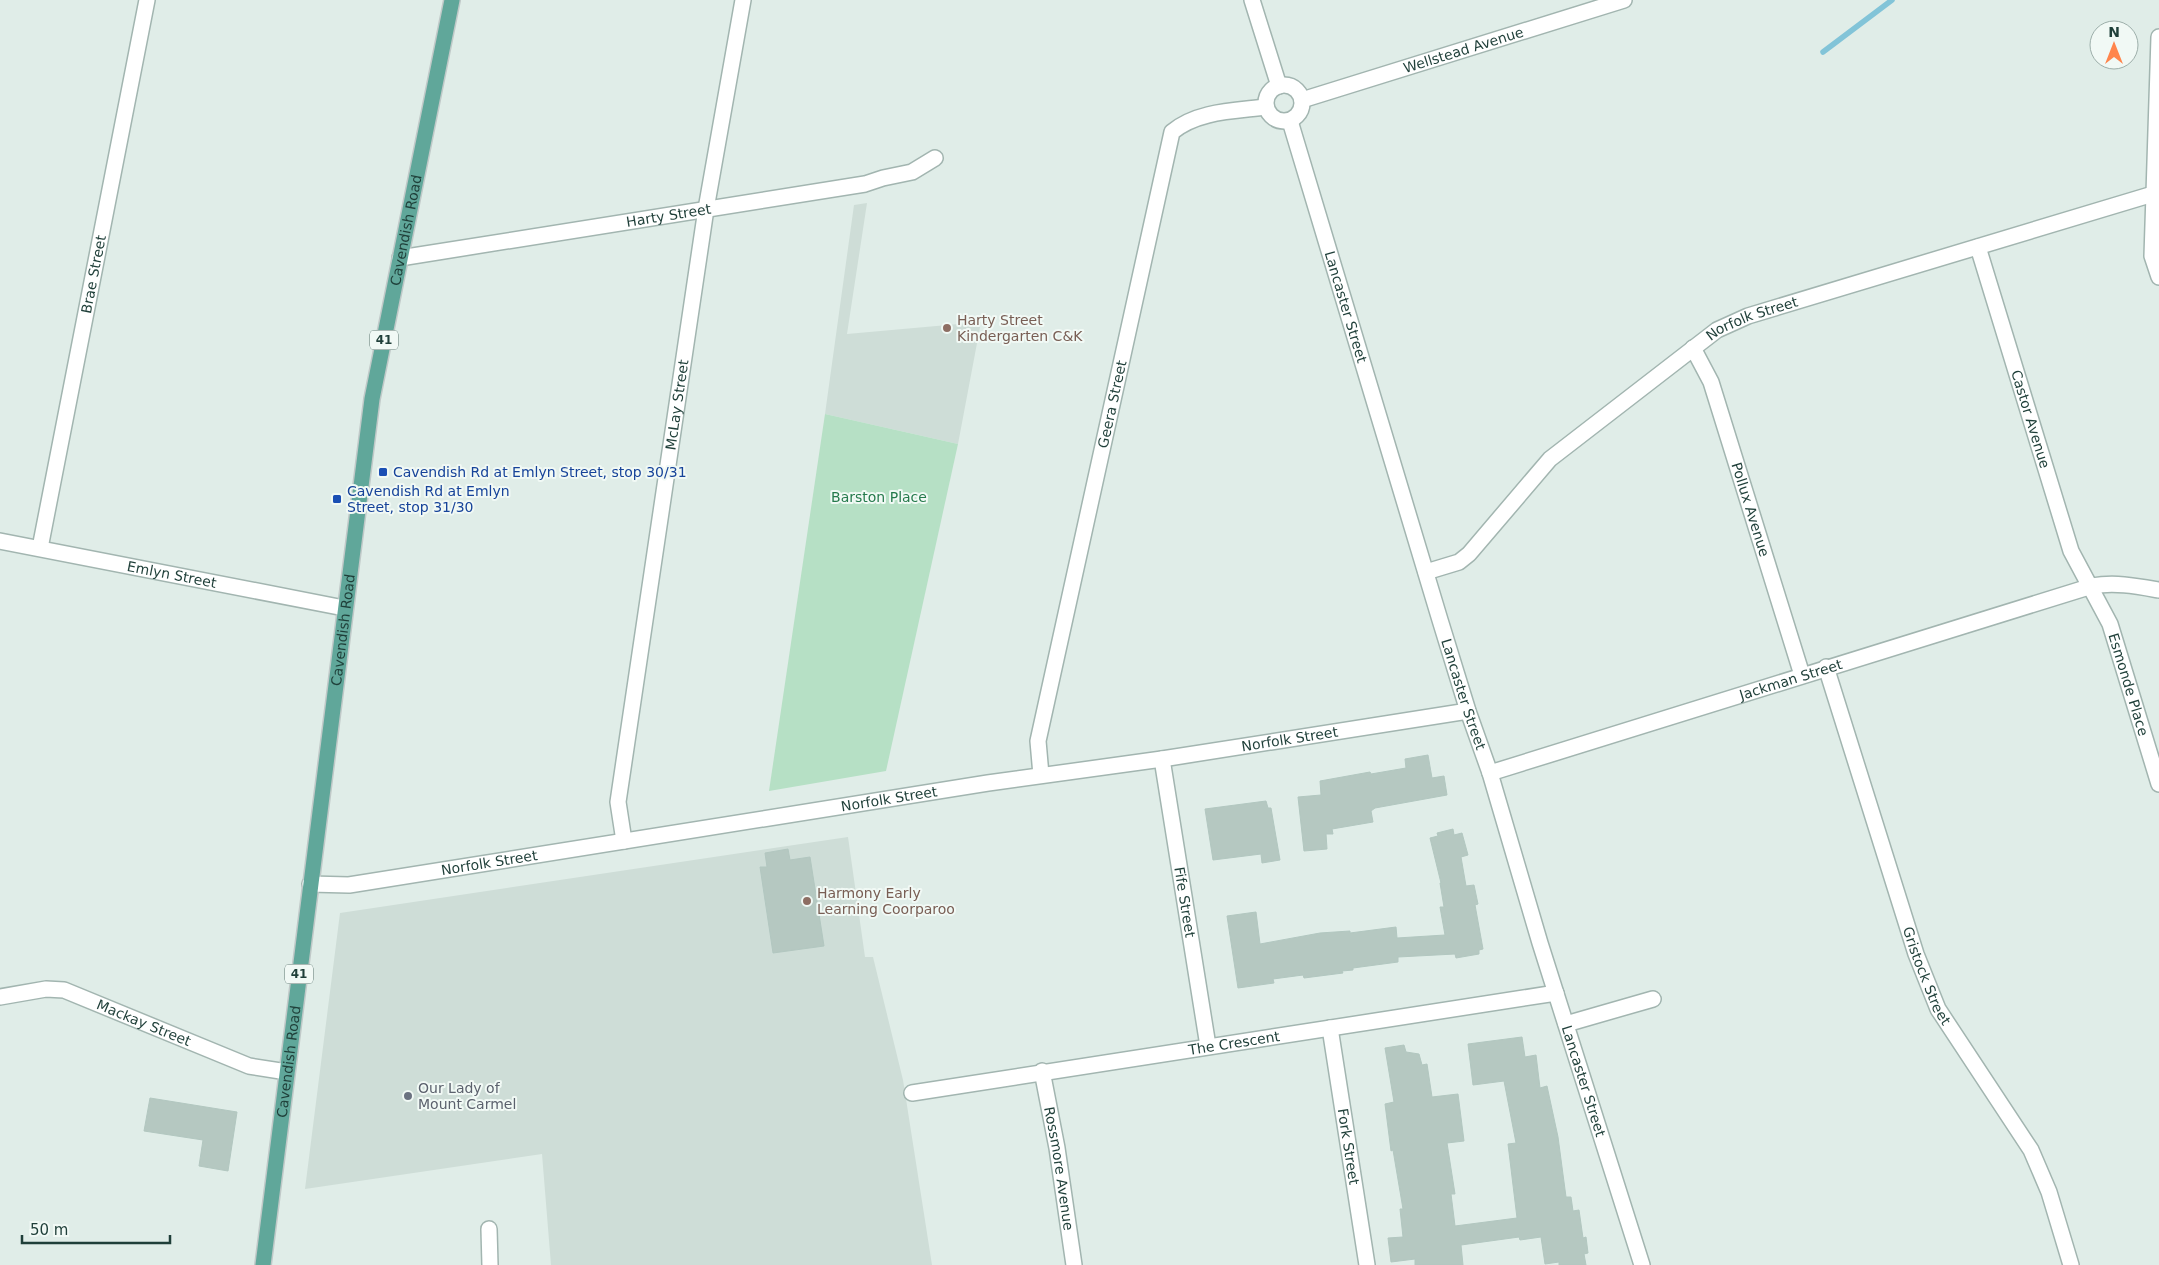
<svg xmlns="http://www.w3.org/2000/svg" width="2159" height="1265" viewBox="0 0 2159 1265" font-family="'DejaVu Sans',sans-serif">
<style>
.built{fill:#ceddd7}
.green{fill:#b6e0c5}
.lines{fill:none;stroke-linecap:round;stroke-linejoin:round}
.stream{stroke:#82c4d8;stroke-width:5.5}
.building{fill:#b5c8c1;stroke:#b2c7c0}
.street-casing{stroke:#a2b5b0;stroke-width:18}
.primary-casing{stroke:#c0c9c8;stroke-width:18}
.street{stroke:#fff;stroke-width:15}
.primary{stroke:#60a79a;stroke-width:15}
.education-dot{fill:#8d6e63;stroke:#f1f9f5;stroke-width:2}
.transit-dot{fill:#1a4fb4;stroke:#f1f9f5;stroke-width:2}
.worship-dot{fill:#6b7280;stroke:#f1f9f5;stroke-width:2}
.labels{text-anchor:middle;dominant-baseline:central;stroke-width:4;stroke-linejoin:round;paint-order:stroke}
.shield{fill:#f1f9f5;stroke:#5e7771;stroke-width:1}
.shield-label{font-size:12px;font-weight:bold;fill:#1f3f39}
.street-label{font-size:14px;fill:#1f3f39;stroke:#f1f9f5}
.education-label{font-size:14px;fill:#785e54;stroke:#f1f9f5;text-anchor:start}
.transit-label{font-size:14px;fill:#164399;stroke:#f1f9f5;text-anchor:start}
.park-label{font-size:14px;fill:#257a4c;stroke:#f1f9f5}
.worship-label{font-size:14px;fill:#5b616d;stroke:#f1f9f5;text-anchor:start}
</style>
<rect width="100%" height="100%" fill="#e0ede8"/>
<!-- built -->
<path class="built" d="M867 203 847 334 981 322 958 444 825 414 854 205Z
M848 837 865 957H873L903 1080 932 1265H551L542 1154 305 1189 340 913Z"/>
<!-- green -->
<path class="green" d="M825 414 958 444 886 771 769 791Z"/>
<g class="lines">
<!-- stream -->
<path class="stream" d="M1823 52 1892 0"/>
</g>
<!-- building -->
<path class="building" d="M1428 755 1432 778 1444 776 1447 795 1375 808 1371 811 1373 822 1332 829 1333 834H1326L1327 849 1304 851 1298 797 1321 795 1320 781 1370 772 1371 774 1406 768 1405 759Z
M1266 801 1268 808H1271L1280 860 1262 863 1261 854 1213 860 1205 809Z
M1453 829 1454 835 1462 833 1468 855 1461 857 1466 886 1474 885 1478 904 1475 905 1483 949 1479 950V954L1456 958 1455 954 1398 957V962L1353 968V970L1342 971 1343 973 1304 978 1303 975 1273 979 1274 983 1238 988 1227 916 1256 912 1260 944 1320 933 1350 931V933L1396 927 1397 938 1445 935 1440 907H1444L1440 883H1441L1430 838 1438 836 1437 833Z
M788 849 790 860 810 857 824 946 773 953 760 867H767L765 853Z
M1522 1037 1525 1057 1536 1055 1540 1088 1547 1086 1558 1137 1566 1197H1571L1573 1211 1579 1210 1583 1238 1586 1237 1588 1253 1584 1254 1586 1265H1559V1262L1545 1264 1541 1237 1520 1240 1519 1237 1461 1245 1463 1265H1415V1259L1391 1262 1388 1238 1403 1237 1400 1209H1403L1393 1150 1391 1151 1385 1104 1394 1102 1385 1048 1404 1045 1406 1052 1419 1054 1422 1065 1427 1064 1432 1097 1458 1094 1464 1141 1447 1143 1455 1194H1451L1455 1226 1517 1218 1508 1144 1516 1143 1504 1081 1473 1085 1468 1044Z
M150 1098 237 1112 228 1171 199 1166 203 1140 144 1131Z"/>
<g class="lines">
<!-- street casing -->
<g class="street-casing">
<g id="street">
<path d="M1252 0 1279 86"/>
<path d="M2159 37 2152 256 2159 277"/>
<circle cx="1284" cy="103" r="18"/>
<path id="s1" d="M1302 100 1624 0"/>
<path id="s2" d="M1290 121 1440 620 1468 711 1490 773 1540 943 1642 1265"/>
<path id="s3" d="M1978 247 2071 551 2110 624 2159 784"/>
<path id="s4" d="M400 258 865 184 883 178 912 172 935 158"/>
<path id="s5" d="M1693 348 1711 382 1802 675"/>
<path id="s6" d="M0 541 344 608"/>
<path id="s7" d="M40 548 147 0"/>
<path id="s8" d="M1426 572 1459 562 1469 554 1550 459 1717 330 1748 316 2153 194"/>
<path id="s9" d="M1826 667 1916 954 1938 1009 2031 1150 2049 1192 2071 1265"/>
<path id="s10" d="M1162 759 1208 1046"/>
<path id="s11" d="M1490 773 2092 586C2115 582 2136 586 2159 590"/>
<path id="s12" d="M1041 775 1038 741 1172 132C1197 111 1234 111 1266 107"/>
<path id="s13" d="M624 841 618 802 706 209 743 0"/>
<path id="s14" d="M310 884 349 885 988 783 1162 759 1468 711"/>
<path id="s15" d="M0 997 46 989 64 990 249 1066 287 1072"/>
<path d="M1566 1024 1653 999"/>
<path id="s16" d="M1330 1028 1367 1265"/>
<path id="s17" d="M1042 1071 1057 1148 1074 1265"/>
<path id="s18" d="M912 1093 1556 993"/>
<path d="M489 1229 490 1265"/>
</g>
</g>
<!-- primary casing -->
<g class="primary-casing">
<g id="primary">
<path id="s19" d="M263 1265 372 399 452 0"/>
</g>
</g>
<!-- street -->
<use href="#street" class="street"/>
<!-- primary -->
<use href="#primary" class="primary"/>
</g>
<!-- markers -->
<g class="education-dot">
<circle cx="947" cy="328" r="5"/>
<circle cx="807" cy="901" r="5"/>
</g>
<g class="transit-dot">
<rect x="378" y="467" width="10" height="10" rx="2.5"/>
<rect x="332" y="494" width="10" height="10" rx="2.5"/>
</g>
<circle class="worship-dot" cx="408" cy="1096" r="5"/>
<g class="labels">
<!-- shield labels -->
<g class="shield">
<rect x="370" y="330.5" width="28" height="19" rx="4"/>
<rect x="285" y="964.5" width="28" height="19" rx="4"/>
</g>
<g class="shield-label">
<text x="384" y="340">41</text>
<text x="299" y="974">41</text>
</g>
<!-- street labels -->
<g class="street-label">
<text stroke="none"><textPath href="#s1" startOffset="169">Wellstead Avenue</textPath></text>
<text stroke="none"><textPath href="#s4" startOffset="272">Harty Street</textPath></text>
<text stroke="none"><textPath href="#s19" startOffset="1045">Cavendish Road</textPath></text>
<text stroke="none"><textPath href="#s7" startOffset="279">Brae Street</textPath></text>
<text stroke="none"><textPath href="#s2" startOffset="194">Lancaster Street</textPath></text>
<text stroke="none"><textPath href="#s8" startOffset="420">Norfolk Street</textPath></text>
<text stroke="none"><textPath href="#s13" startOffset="441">McLay Street</textPath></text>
<text stroke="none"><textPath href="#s12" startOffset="379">Geera Street</textPath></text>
<text stroke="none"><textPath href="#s3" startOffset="180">Castor Avenue</textPath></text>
<text stroke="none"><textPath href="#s5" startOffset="172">Pollux Avenue</textPath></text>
<text stroke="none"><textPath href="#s6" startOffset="175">Emlyn Street</textPath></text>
<text stroke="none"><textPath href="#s19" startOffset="640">Cavendish Road</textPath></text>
<text stroke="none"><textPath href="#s11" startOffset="315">Jackman Street</textPath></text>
<text stroke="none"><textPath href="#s3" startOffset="464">Esmonde Place</textPath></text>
<text stroke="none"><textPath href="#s2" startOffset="599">Lancaster Street</textPath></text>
<text stroke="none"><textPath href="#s14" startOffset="991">Norfolk Street</textPath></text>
<text stroke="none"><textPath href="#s14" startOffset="586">Norfolk Street</textPath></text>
<text stroke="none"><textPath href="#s14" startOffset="181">Norfolk Street</textPath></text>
<text stroke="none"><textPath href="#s10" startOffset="145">Fife Street</textPath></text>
<text stroke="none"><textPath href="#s9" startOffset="325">Gristock Street</textPath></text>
<text stroke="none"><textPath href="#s15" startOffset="151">Mackay Street</textPath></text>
<text stroke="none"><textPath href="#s18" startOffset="326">The Crescent</textPath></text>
<text stroke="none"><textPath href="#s19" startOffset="205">Cavendish Road</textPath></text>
<text stroke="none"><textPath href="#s2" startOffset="1004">Lancaster Street</textPath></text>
<text stroke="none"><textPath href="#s16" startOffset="120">Fork Street</textPath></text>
<text stroke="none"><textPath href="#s17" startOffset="99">Rossmore Avenue</textPath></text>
</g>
<!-- education labels -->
<g class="education-label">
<text x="957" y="320">Harty Street<tspan x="957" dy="16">Kindergarten C&amp;K</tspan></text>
<text x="817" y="893">Harmony Early<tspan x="817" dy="16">Learning Coorparoo</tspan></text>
</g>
<!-- transit labels -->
<g class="transit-label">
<text x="393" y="472">Cavendish Rd at Emlyn Street, stop 30/31</text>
<text x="347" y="491">Cavendish Rd at Emlyn<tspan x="347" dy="16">Street, stop 31/30</tspan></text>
</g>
<!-- park labels -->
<g class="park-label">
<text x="879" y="497">Barston Place</text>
</g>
<!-- worship labels -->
<g class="worship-label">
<text x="418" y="1088">Our Lady of<tspan x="418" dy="16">Mount Carmel</tspan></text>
</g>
</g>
<!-- north arrow -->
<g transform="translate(2114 45)"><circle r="24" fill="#f1f9f5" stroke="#9dafaa"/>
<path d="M0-4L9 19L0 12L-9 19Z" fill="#ff854c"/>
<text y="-8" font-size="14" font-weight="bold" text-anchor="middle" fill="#1f3f39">N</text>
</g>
<!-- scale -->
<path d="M22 1235v8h148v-8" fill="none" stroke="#1f3f39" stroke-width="2.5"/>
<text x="30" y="1235" font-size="15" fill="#1f3f39" stroke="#f1f9f5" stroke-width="4" paint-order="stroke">50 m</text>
</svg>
